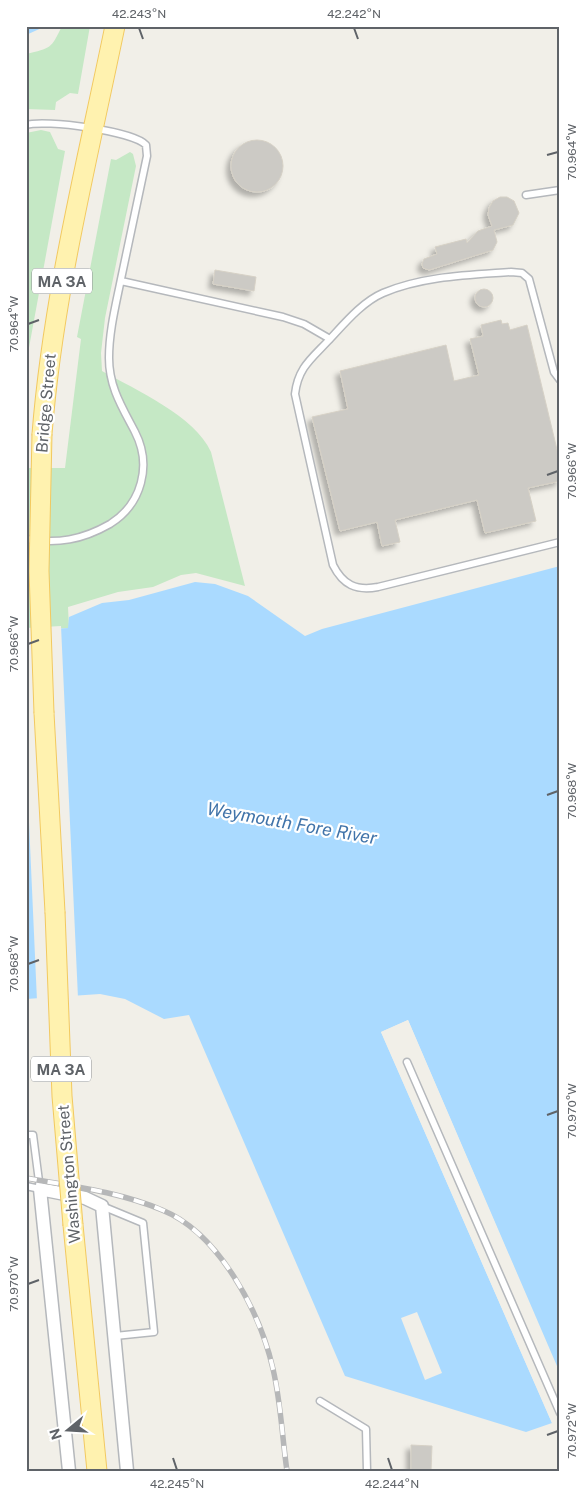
<svg xmlns="http://www.w3.org/2000/svg" width="586" height="1497" viewBox="0 0 586 1497" font-family="'Public Sans',sans-serif">
<style>
.green{fill:#c5e8c5}
.water{fill:#aadaff}
.pier{fill:#f1efe8}
.building{fill:#cccac5;stroke:#d6d1c6;filter:url(#shadow)}
.lines{fill:none;stroke-linecap:round;stroke-linejoin:round}
.lane-casing{stroke:#b5b8bc;stroke-width:9}
.street-casing{stroke:#b5b8bc;stroke-width:15}
.primary-casing{stroke:#f2c960;stroke-width:21}
.lane{stroke:#fff;stroke-width:6}
.street{stroke:#fff;stroke-width:12}
.primary{stroke:#fff2af;stroke-width:19}
.rail-casing{stroke:#b6b7b8;stroke-width:5.5}
.rail{stroke:#fff;stroke-width:4;stroke-dasharray:11;stroke-linecap:butt}
.primary-bridge-casing{stroke:#f2c960;stroke-width:21;stroke-linecap:butt}
.primary-bridge{stroke:#fff2af;stroke-width:19}
.ticks{fill:none;stroke:#5f6368;stroke-width:2}
.labels{text-anchor:middle;dominant-baseline:central;stroke-width:4.5;stroke-linejoin:round;paint-order:stroke}
.shield{fill:#fff;stroke:#8f9295;stroke-width:1}
.shield-label{font-size:15px;font-weight:bold;fill:#5f6368}
.street-label{font-size:16px;fill:#5f6368;stroke:#fff}
.water-label{font-size:18px;font-style:italic;fill:#4174aa;stroke:#fff}
.neatline{fill:none;stroke:#5f6368;stroke-width:2}
.ticks-label{font-size:12px;text-anchor:middle;fill:#5f6368}
</style>
<defs>
<filter id="shadow"><feDropShadow dx="-4.5" dy="4.5" stdDeviation="2.5" flood-color="#0004"/></filter>
</defs>
<rect width="100%" height="100%" fill="#f1efe8"/>
<!-- green -->
<path class="green" d="M62 26H90L78 94 70 93 56 102 55 110 26 109V54C51 48 51 49 62 26Z
M41 130 50 132 58 149 65 151 26 364V133Z
M130 152 133 154 136 166 105 318 101 353 102 371C136 390 195 416 211 452L245 586 196 573 181 575 153 587 118 592 68 607 69 628 26 631V468H65L81 339 77 337 111 159 116 160Z"/>
<!-- water -->
<path class="water" d="M26 26H46L26 35Z
M560 566V1373L408 1020 381 1032 552 1423 526 1432 345 1376 189 1015 164 1019 125 999 100 994 26 999V631L68 628 69 617 102 603 129 600 195 582 215 584 248 596 305 636 322 629Z"/>
<!-- pier -->
<path class="pier" d="M61 626 78 998 37 1001 26 755V628Z
M408 1020 560 1375 406 1023 384 1033 554 1422 552 1423 381 1032Z
M417 1312 442 1373 425 1380 401 1318Z"/>
<!-- building -->
<path class="building" d="M231 166a26 26 0 1 1 52 0a26 26 0 1 1-52 0Z
M500 197H507L514 201 519 213 513 225 494 230 497 242 493 250 429 270 423 268 422 264 424 259 437 254 435 247 466 239 467 243 478 231 492 226 488 215 489 208 493 201Z
M215 270 256 277 254 291 213 284Z
M475 298a9 9 0 1 1 18 0a9 9 0 1 1-18 0Z
M501 320 502 324 508 323 510 330 527 325 560 462V481L528 488 536 521 485 533 477 500 395 520 400 542 382 546 377 522 340 531 312 417 348 409 340 371 446 345 454 381 479 375 470 339 483 336 481 325Z
M411 1445 432 1446 431 1471H411Z"/>
<g class="lines">
<!-- lane casing -->
<g class="lane-casing">
<path id="lane" d="M26 125C45 119 133 131 146 145L147 156C138 197 130 238 121 279 116 304 109 331 109 358 109 387 122 407 135 432 152 465 142 504 110 524 82 540 58 544 26 539
M526 195 560 190
M121 281 283 317 304 324 330 339
M560 380 554 372 529 279 522 273 511 272C469 275 423 276 383 293 362 302 344 324 328 341 311 359 298 368 295 394L333 565C343 585 356 591 378 587L560 542
M407 1062 560 1413
M26 1135H33L40 1189 26 1186
M102 1206 143 1223 154 1332 115 1336
M320 1401 366 1429 367 1471"/>
</g>
<!-- street casing -->
<g class="street-casing">
<path id="street" d="M69 1471 40 1189 85 1198 102 1206 127 1471"/>
</g>
<!-- primary casing -->
<g class="primary-casing">
<path id="primary" d="M42 434C53 296 87 162 115 26
M44 713 55 912
M73 1225 97 1471"/>
</g>
<!-- lane -->
<use href="#lane" class="lane"/>
<!-- street -->
<use href="#street" class="street"/>
<!-- primary -->
<use href="#primary" class="primary"/>
<!-- rail casing -->
<g class="rail-casing">
<path id="rail" d="M26 1178C71 1186 120 1192 162 1210 219 1233 260 1312 273 1369 281 1403 282 1437 287 1471"/>
</g>
<!-- rail -->
<use href="#rail" class="rail"/>
<!-- primary-bridge casing -->
<g class="primary-bridge-casing">
<path id="primary-bridge" d="M42 434 39 571 44 713
M55 912 62 1096 73 1225"/>
</g>
<!-- primary-bridge -->
<use href="#primary-bridge" class="primary-bridge"/>
</g>
<!-- ticks -->
<path class="ticks" d="M139 28 143 39M354 28 358 39M547 155 558 152M28 324 39 320M547 475 558 471M28 644 39 640M547 795 558 791M28 964 39 960M547 1115 558 1111M28 1284 39 1280M547 1435 558 1431M173 1458 177 1470M388 1458 392 1470"/>
<g class="labels">
<!-- shield labels -->
<g class="shield">
<rect x="32" y="268.5" width="60" height="25" rx="4"/>
<rect x="31" y="1056.5" width="60" height="25" rx="4"/>
</g>
<g class="shield-label">
<text x="62" y="281">MA 3A</text>
<text x="61" y="1069">MA 3A</text>
</g>
<!-- street labels -->
<g class="street-label">
<text transform="translate(46 403) rotate(-85)">Bridge Street</text>
<text transform="translate(69 1174) rotate(-95)">Washington Street</text>
</g>
<!-- water labels -->
<g class="water-label">
<text transform="translate(292 823) rotate(10)">Weymouth Fore River</text>
</g>
</g>
<!-- border -->
<rect width="586" height="1497" fill="none" stroke="#ffffff" stroke-width="55"/>
<!-- north arrow -->
<g transform="translate(68 1430) rotate(252)" stroke="#ffffff" stroke-width="4" paint-order="stroke">
<path d="M0-4L9 19L0 12L-9 19Z" fill="#5f6368"/>
<text y="-8" font-size="14" font-weight="bold" text-anchor="middle" fill="#5f6368">N</text>
</g>
<rect x="28" y="28" width="530" height="1442" class="neatline"/>
<g class="ticks-label">
<text x="139" y="18">42.243°N</text>
<text x="354" y="18">42.242°N</text>
<text transform="translate(572 152) rotate(-90)" y="4">70.964°W</text>
<text transform="translate(14 324) rotate(-90)" y="4">70.964°W</text>
<text transform="translate(572 471) rotate(-90)" y="4">70.966°W</text>
<text transform="translate(14 644) rotate(-90)" y="4">70.966°W</text>
<text transform="translate(572 791) rotate(-90)" y="4">70.968°W</text>
<text transform="translate(14 964) rotate(-90)" y="4">70.968°W</text>
<text transform="translate(572 1111) rotate(-90)" y="4">70.970°W</text>
<text transform="translate(14 1284) rotate(-90)" y="4">70.970°W</text>
<text transform="translate(572 1431) rotate(-90)" y="4">70.972°W</text>
<text x="177" y="1488">42.245°N</text>
<text x="392" y="1488">42.244°N</text>
</g>
</svg>
